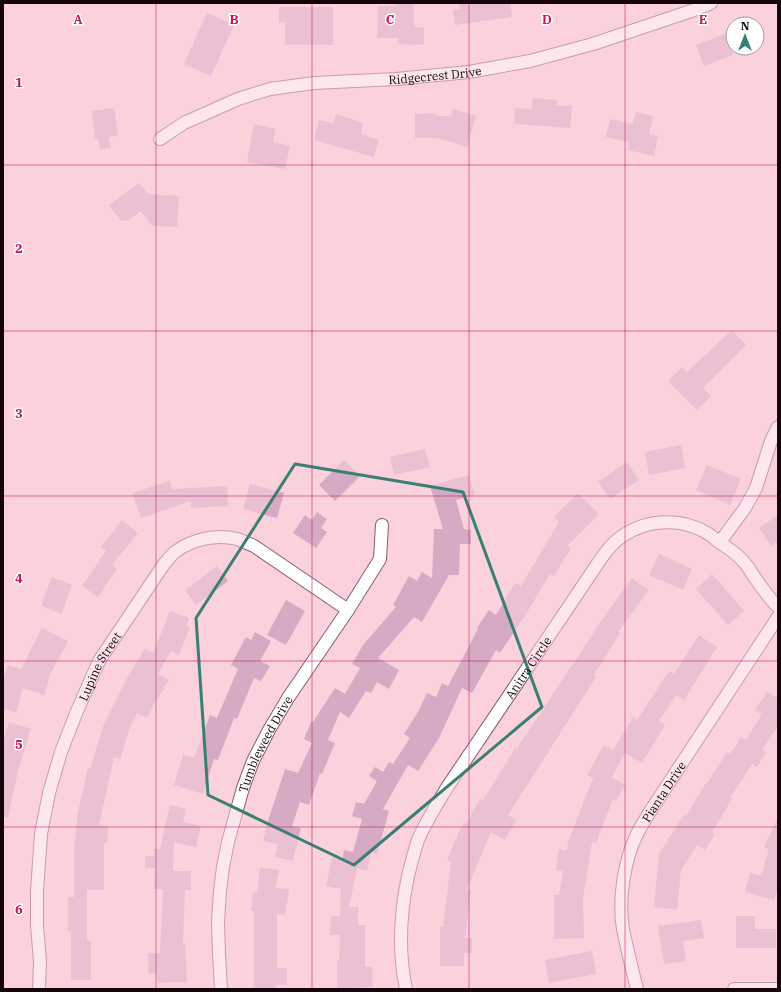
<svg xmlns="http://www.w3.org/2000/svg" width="781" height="992" viewBox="0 0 781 992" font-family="'IBM Plex Serif',serif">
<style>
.building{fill:#d6aac5}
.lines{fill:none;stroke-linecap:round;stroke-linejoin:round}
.street-casing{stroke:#8b5e6a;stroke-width:14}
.street{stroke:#fff;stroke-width:12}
.marked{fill:none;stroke:#3a7f74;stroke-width:3;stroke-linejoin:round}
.grid{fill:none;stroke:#c2185b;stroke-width:1;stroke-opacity:0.55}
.labels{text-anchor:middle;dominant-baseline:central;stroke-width:3;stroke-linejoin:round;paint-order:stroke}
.street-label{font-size:12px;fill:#16060b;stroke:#fff}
.grid-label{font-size:13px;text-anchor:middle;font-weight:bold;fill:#c2185b;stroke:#fff;stroke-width:3;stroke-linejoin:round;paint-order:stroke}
</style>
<rect width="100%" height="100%" fill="#fbd1dc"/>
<!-- building -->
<path class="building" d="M396 3H414V27H424V45L398 44V38H377L378 6H396Z
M459 3H510L512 17 455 25 453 10 460 9Z
M279 7H333V45H285V22H279Z
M207 13 234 25 211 76 184 64Z
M733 31V55L704 66 696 45Z
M533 98 557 100V105L572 106 570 128 514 124 515 108 532 109Z
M114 108 118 136 109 137 111 148 100 149 98 139H95L92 111Z
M453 109 476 116 467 147 437 138H415V114L431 113 439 116H451Z
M636 112 653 116 649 134 658 136 654 156 628 150 629 142 606 137 610 119 633 124Z
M336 114 363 123 361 134 379 140 374 157 314 140 319 120 333 123Z
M254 124 276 129 273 142 290 146 285 169 247 162Z
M139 183 148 194 179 196 177 227 152 226 141 211 127 221H121L109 205Z
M732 330 746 345 703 388 711 396 697 410 668 381 682 367 687 372Z
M681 445 685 468 649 475 645 452Z
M425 449 430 467 394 475 390 457Z
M344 460 360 476 335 501 319 485Z
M627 462 639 480 610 499 598 482Z
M707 465 741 479 730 505 696 490Z
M469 475 475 495 456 500 464 529 471 530V544H460L459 575H449L422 622 414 617 378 658 399 670 389 689 377 682 371 693 366 691 349 718 340 712 328 740 335 743 322 774 320 773 309 805 300 802 292 826 301 828 293 861 275 857 278 844 263 841 268 821 285 769 298 773 312 743 304 739 311 722H313L335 688 345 694 360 668 352 664 363 645 396 607 393 605 409 576 417 581 422 572 432 578 434 529H443L430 486Z
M170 481 172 489 227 486 228 506 191 508V501L141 518 132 493Z
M250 484 284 493 277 518 243 509Z
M578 493 599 514 567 546 571 548 554 576 550 574 526 614 500 653 496 650 472 693 462 688 439 738 418 771 408 765 383 809 389 811 377 854 371 852 367 871 357 868 349 907H358V925H365V967H372L373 987 337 988V960H339L340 935H330L331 916H340L341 889 326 886 332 858 342 860 344 850 353 852 362 819 352 816 356 802 364 804 377 781 369 776 375 767 383 772 389 762 393 764 410 738 404 734 418 712 427 693 436 697 442 683 448 686 478 629 477 628 489 610 496 615 515 583 521 586 559 522 554 517Z
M317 512 327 519 321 528 327 532 316 548 293 533 305 515 312 520Z
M778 515V541L771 546 759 528Z
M122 520 138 533 112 565 117 569 98 597 82 586 106 551 101 547Z
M659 554 692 569 683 590 649 575Z
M217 566 228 581 196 605 185 590Z
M712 574 744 611 728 625 696 589Z
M52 577 72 585 61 614 41 605Z
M632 578 649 590 618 632 620 633 594 675 596 677 508 815 516 820 505 840 491 832 467 889 471 890 465 938H472V953H464V966H440V927H443L451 862 447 860 463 823 466 824 480 799 483 800 516 747 517 748 546 705 573 663H574L601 621Z
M286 600 305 611 286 645 267 635Z
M170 611 189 618 186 626 190 627 179 655 171 651 158 674 169 680 154 704 147 718 137 713 130 727 120 759 114 757 99 825 108 826 107 843H104V890H87V941H91V980H71V931H68V897H74V848L78 812 88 768 90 769 104 724 124 684 145 648 153 653Z
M42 628 68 641 50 675 44 695 23 688 16 713 3 709V681L8 665 21 669Z
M255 632 271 641 260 661 270 666 261 681 254 678 237 719 234 718 218 760 214 759 203 794 174 785 183 755 194 758 210 715 217 718 238 669 231 665 246 637 251 640Z
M699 635 717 647 684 700 676 695 659 721 665 725 642 763 625 753 612 777 625 785 616 801 613 799 596 843 592 842 583 899 584 938 554 939V895H559L563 871 556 870 559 849 567 851 568 842 591 783 594 778 587 775 604 745 613 750 633 717 637 720 669 671 674 674Z
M767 692 778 698V726L762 750 766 752 757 767 752 764 730 798 732 799 712 832 715 834 705 850 697 845 681 870 677 910 654 907 659 854 684 815 686 816 706 783H707L727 752 730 755 741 737 746 740 762 714 755 710Z
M9 722 31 729 18 771 8 817H3V742Z
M170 805 186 809 183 822 201 826 196 847 174 842 173 871H191V890H185L183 943H185L187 982 158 983 157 973 149 974 148 954 160 953 163 889H154L155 868H145V856H154V849H160Z
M778 817V888L774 900 745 892 750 873 761 876 769 849 764 847Z
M260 868 279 870 276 888 289 889 285 915 277 914V968H287V985H276V989H254V911H251L253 892 257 893Z
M736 916H755V929H776V948H736Z
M701 920 704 938 683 941 686 961 664 964 658 926Z
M592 951 596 974 549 983 545 960Z"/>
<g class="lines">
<!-- street casing -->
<g class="street-casing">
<g id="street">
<path id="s1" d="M160 139 184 123 238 99 270 89 314 83 396 79 469 72 530 61 593 44 694 10 711 3"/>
<path d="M720 542 745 508 756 488 771 441 778 427"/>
<path id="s2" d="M39 989 40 962 37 925V891L41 834 49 793 61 752 77 711 99 661 164 564C168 560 171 555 175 552 192 539 216 534 237 539 243 541 249 544 254 546L348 610"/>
<path id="s3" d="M221 989 219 954 218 922 220 891 223 867 228 842 243 788 253 761 269 730 288 698 348 610 380 559 382 525"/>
<path id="s4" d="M406 989C398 951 400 914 408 876 411 864 414 852 418 840 426 821 437 804 448 786L590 575C599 562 608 546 621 537 646 519 681 517 707 533 711 535 715 539 719 542 728 548 736 553 743 561 748 566 751 572 755 578 762 588 769 598 778 607"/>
<path id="s5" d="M637 989C632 969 627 949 623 929 618 900 624 861 637 834 641 826 646 818 651 810L778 617"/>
<path d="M734 989H778"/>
</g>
</g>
<!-- street -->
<use href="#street" class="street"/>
</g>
<!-- marked area -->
<path d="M0 0H781V992H0ZM295 464 463 492 542 707 354 865 208 795 196 618Z" fill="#fbd1dc" fill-opacity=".55" fill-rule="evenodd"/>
<path class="marked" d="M295 464 463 492 542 707 354 865 208 795 196 618Z"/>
<!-- grid -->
<path class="grid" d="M156 3V989M312 3V989M469 3V989M625 3V989M3 165H778M3 331H778M3 496H778M3 661H778M3 827H778"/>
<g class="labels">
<!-- street labels -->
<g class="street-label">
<text stroke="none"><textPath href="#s1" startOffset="287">Ridgecrest Drive</textPath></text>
<text stroke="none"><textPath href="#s2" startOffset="334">Lupine Street</textPath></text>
<text stroke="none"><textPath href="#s4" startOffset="356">Anitra Circle</textPath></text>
<text stroke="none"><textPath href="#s3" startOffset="253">Tumbleweed Drive</textPath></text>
<text stroke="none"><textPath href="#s5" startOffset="209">Pianta Drive</textPath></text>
</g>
</g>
<g class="grid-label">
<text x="78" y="24">A</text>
<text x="234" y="24">B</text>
<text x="390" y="24">C</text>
<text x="547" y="24">D</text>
<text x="703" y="24">E</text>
<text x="19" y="87">1</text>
<text x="19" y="253">2</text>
<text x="19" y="418">3</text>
<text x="19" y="583">4</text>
<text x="19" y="749">5</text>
<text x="19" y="914">6</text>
</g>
<!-- border -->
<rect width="781" height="992" fill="none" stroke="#16060b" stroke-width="8"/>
<!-- north arrow -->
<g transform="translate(745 36)"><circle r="19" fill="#ffffff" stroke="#a29b9d"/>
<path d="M0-3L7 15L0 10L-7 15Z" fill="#3a7f74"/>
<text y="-6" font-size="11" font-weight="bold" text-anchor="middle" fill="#16060b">N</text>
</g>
</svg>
